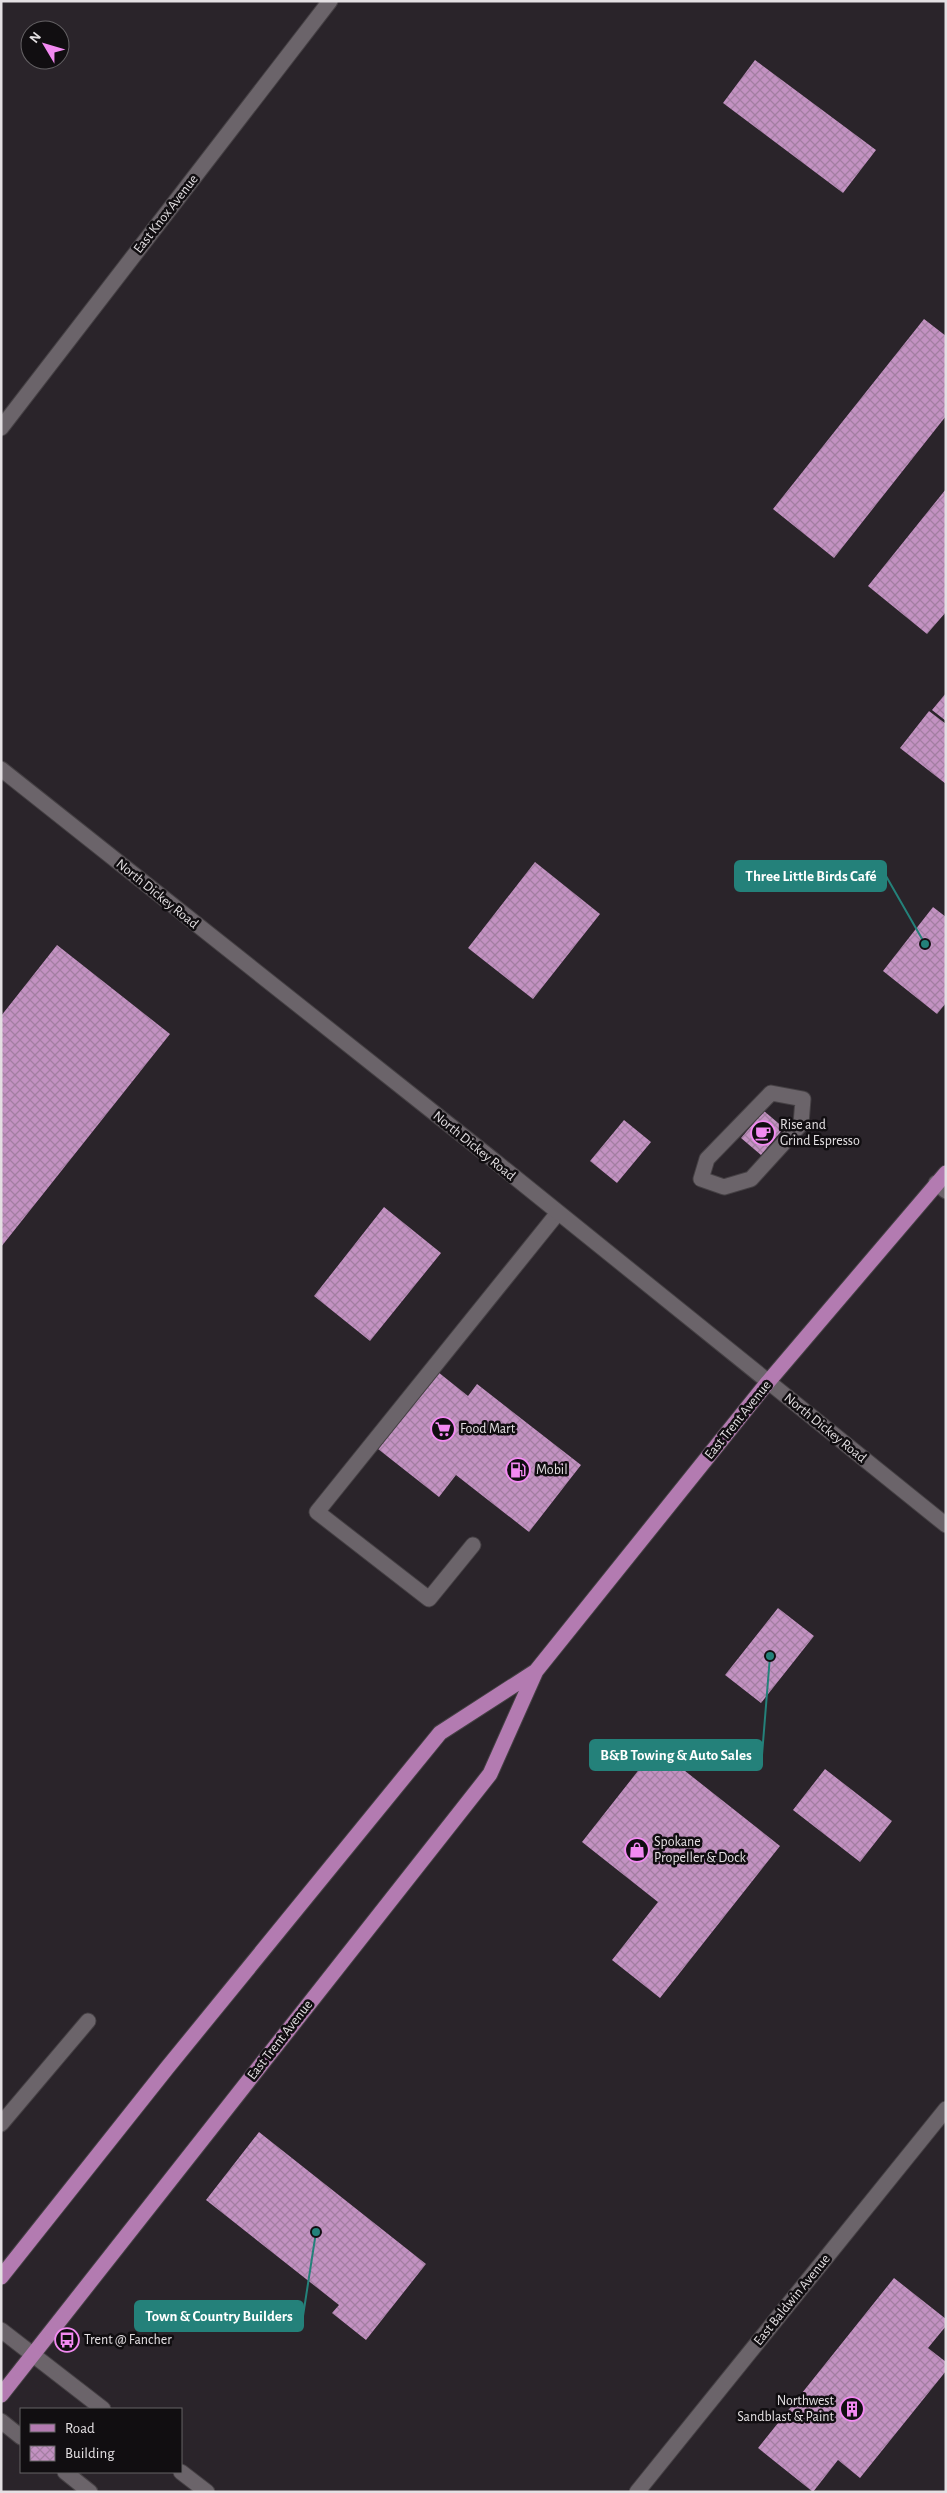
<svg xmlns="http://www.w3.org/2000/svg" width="947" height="2493" viewBox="0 0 947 2493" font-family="'Alegreya Sans',sans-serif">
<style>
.building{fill:url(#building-cross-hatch)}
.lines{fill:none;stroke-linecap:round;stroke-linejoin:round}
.lane-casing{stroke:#454044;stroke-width:17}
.street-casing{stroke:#454044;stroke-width:17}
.secondary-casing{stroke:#454044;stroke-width:17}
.primary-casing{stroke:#454044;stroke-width:17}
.lane{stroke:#6b646a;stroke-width:15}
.street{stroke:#6b646a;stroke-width:15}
.secondary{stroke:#6b646a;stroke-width:15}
.primary{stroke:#b37bb1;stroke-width:15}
.labels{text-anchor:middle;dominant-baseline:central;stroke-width:5;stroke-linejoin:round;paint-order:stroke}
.street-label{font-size:14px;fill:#e4e0e3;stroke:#110e11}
.poi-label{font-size:14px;fill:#e4e0e3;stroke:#110e11;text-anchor:start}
.leader{fill:none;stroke:#24817a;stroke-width:2}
.callout-dot{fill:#24817a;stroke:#110e11;stroke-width:2}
.callout{fill:#24817a;stroke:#24817a;stroke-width:2}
.callout-label{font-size:15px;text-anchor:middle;font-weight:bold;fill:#fff}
</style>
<defs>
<pattern id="building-cross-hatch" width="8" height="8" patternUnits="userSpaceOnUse" patternTransform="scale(1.25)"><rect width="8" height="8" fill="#c392c2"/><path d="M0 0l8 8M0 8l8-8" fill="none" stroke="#a37ea2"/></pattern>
</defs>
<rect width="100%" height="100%" fill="#2a242a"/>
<!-- building -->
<path class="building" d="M755 60 876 150 843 193 723 103Z
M924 319 946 336V416L834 558 773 509Z
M946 489V612L927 634 868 586Z
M946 693V721L932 710Z
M929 711 946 724V784L900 748Z
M535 862 600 914 533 999 468 948Z
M933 907 946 917V1003L937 1014 883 971Z
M57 945 170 1034 1 1247V1016Z
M764 1111 784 1128 761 1155 741 1138Z
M624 1120 651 1142 617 1183 590 1161Z
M384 1207 441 1253 370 1341 314 1296Z
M438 1372 468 1396 477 1384 581 1465 529 1532 456 1475 439 1497 378 1449Z
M778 1608 814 1636 761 1703 725 1675Z
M656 1748 780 1846 660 1998 612 1960 658 1902 582 1842Z
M825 1769 892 1821 860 1862 793 1810Z
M259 2132 426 2264 366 2340 332 2313 339 2305 206 2200Z
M894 2278 946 2319V2326L928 2348 946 2362V2371L860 2478 838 2460 813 2492 758 2448Z"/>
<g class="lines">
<!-- lane casing -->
<g class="lane-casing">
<path id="lane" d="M1 428 330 1
M771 1093 803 1099 801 1124 751 1179 724 1187 701 1179 707 1159Z
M936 1183 946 1191
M473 1545 429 1599 317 1512 557 1214
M1 2124 88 2021"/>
</g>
<!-- street casing -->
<g class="street-casing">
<path id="street" d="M1 769 486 1154 946 1525
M637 2492 946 2109"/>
</g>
<!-- secondary casing -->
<g class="secondary-casing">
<path id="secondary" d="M1 2330 103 2409
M1 2421 21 2437
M65 2472 90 2492
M181 2472 207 2492"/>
</g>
<!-- primary casing -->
<g class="primary-casing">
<path id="primary" d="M1 2277 167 2068 440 1733 536 1671
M1 2395 490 1774 536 1671 768 1382 946 1173"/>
</g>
<!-- lane -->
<use href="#lane" class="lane"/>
<!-- street -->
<use href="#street" class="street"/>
<!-- secondary -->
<use href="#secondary" class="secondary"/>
<!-- primary -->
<use href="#primary" class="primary"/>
</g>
<!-- icons -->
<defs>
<g id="cafe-ring" transform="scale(1.25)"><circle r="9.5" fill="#110e11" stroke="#f38af2" stroke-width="1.5"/><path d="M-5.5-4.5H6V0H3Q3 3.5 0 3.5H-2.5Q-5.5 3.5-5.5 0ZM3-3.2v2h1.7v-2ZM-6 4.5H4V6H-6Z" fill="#f38af2"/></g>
<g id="supermarket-ring" transform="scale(1.25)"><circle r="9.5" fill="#110e11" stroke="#f38af2" stroke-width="1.5"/><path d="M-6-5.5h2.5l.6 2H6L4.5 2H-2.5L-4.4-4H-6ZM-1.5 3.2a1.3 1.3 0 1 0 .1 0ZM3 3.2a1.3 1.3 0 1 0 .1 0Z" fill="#f38af2"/></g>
<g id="fuel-ring" transform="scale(1.25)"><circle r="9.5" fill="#110e11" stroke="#f38af2" stroke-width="1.5"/><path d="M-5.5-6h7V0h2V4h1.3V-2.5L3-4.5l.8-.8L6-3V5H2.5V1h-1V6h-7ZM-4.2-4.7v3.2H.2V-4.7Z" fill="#f38af2"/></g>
<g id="shop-ring" transform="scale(1.25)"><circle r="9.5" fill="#110e11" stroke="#f38af2" stroke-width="1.5"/><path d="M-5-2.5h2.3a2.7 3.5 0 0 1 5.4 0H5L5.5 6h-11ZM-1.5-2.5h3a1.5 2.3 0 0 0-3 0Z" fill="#f38af2"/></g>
<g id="bus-ring" transform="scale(1.25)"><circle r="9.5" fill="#110e11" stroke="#f38af2" stroke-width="1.5"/><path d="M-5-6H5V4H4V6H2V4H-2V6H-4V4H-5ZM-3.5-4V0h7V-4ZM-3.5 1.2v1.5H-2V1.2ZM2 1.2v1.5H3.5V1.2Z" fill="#f38af2"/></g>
<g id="building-ring" transform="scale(1.25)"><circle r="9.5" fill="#110e11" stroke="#f38af2" stroke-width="1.5"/><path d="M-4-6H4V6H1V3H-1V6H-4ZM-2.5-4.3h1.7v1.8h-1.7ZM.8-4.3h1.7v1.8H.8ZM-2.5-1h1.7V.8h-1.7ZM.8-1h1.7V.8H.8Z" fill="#f38af2"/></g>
</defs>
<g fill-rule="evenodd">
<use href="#cafe-ring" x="763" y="1133"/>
<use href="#supermarket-ring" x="443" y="1429"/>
<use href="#fuel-ring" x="518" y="1470"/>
<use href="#shop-ring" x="637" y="1850"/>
<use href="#bus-ring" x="67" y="2340"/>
<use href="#building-ring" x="852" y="2409"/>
</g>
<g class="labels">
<!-- street labels -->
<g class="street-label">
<text transform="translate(166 214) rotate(-52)">East Knox Avenue</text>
<text transform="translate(157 894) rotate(39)">North Dickey Road</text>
<text transform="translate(474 1146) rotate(39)">North Dickey Road</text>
<text transform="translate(738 1420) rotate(-51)">East Trent Avenue</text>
<text transform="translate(825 1428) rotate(39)">North Dickey Road</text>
<text transform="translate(280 2040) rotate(-52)">East Trent Avenue</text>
<text transform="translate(792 2300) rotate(-51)">East Baldwin Avenue</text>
</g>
<!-- poi labels -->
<g class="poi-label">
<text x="780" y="1125">Rise and<tspan x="780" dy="16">Grind Espresso</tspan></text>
<text x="460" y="1429">Food Mart</text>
<text x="536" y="1470">Mobil</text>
<text x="654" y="1842">Spokane<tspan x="654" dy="16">Propeller &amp; Dock</tspan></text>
<text x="84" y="2340">Trent @ Fancher</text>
<text x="834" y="2401" text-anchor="end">Northwest<tspan x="834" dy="16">Sandblast &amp; Paint</tspan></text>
</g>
</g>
<!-- callouts -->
<path class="leader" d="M925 944L886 876M770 1656L762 1755M316 2232L303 2316"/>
<g class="callout-dot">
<circle cx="925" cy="944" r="5"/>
<circle cx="770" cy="1656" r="5"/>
<circle cx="316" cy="2232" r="5"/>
</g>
<g class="callout">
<rect x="735" y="861" width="151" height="30" rx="5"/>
<rect x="590" y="1740" width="172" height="30" rx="5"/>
<rect x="135" y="2301" width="168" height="30" rx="5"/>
</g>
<g class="callout-label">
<text x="811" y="881">Three Little Birds Café</text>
<text x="676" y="1760">B&amp;B Towing &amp; Auto Sales</text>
<text x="219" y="2321">Town &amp; Country Builders</text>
</g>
<!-- border -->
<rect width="947" height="2493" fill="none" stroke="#e4e0e3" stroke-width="5"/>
<!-- legend -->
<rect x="20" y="2408" width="162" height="65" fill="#110e11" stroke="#656265"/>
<rect x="30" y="2424" width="25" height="8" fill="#b37bb1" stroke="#656265"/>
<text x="65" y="2433" font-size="15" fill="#e4e0e3">Road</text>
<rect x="30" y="2446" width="25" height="15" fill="url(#building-cross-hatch)" stroke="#656265"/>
<text x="65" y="2458" font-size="15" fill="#e4e0e3">Building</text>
<!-- north arrow -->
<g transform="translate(45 45) rotate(308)"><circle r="24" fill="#110e11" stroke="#656265"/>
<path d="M0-4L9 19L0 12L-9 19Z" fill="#f38af2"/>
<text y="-8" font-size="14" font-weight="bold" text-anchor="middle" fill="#e4e0e3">N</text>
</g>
</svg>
